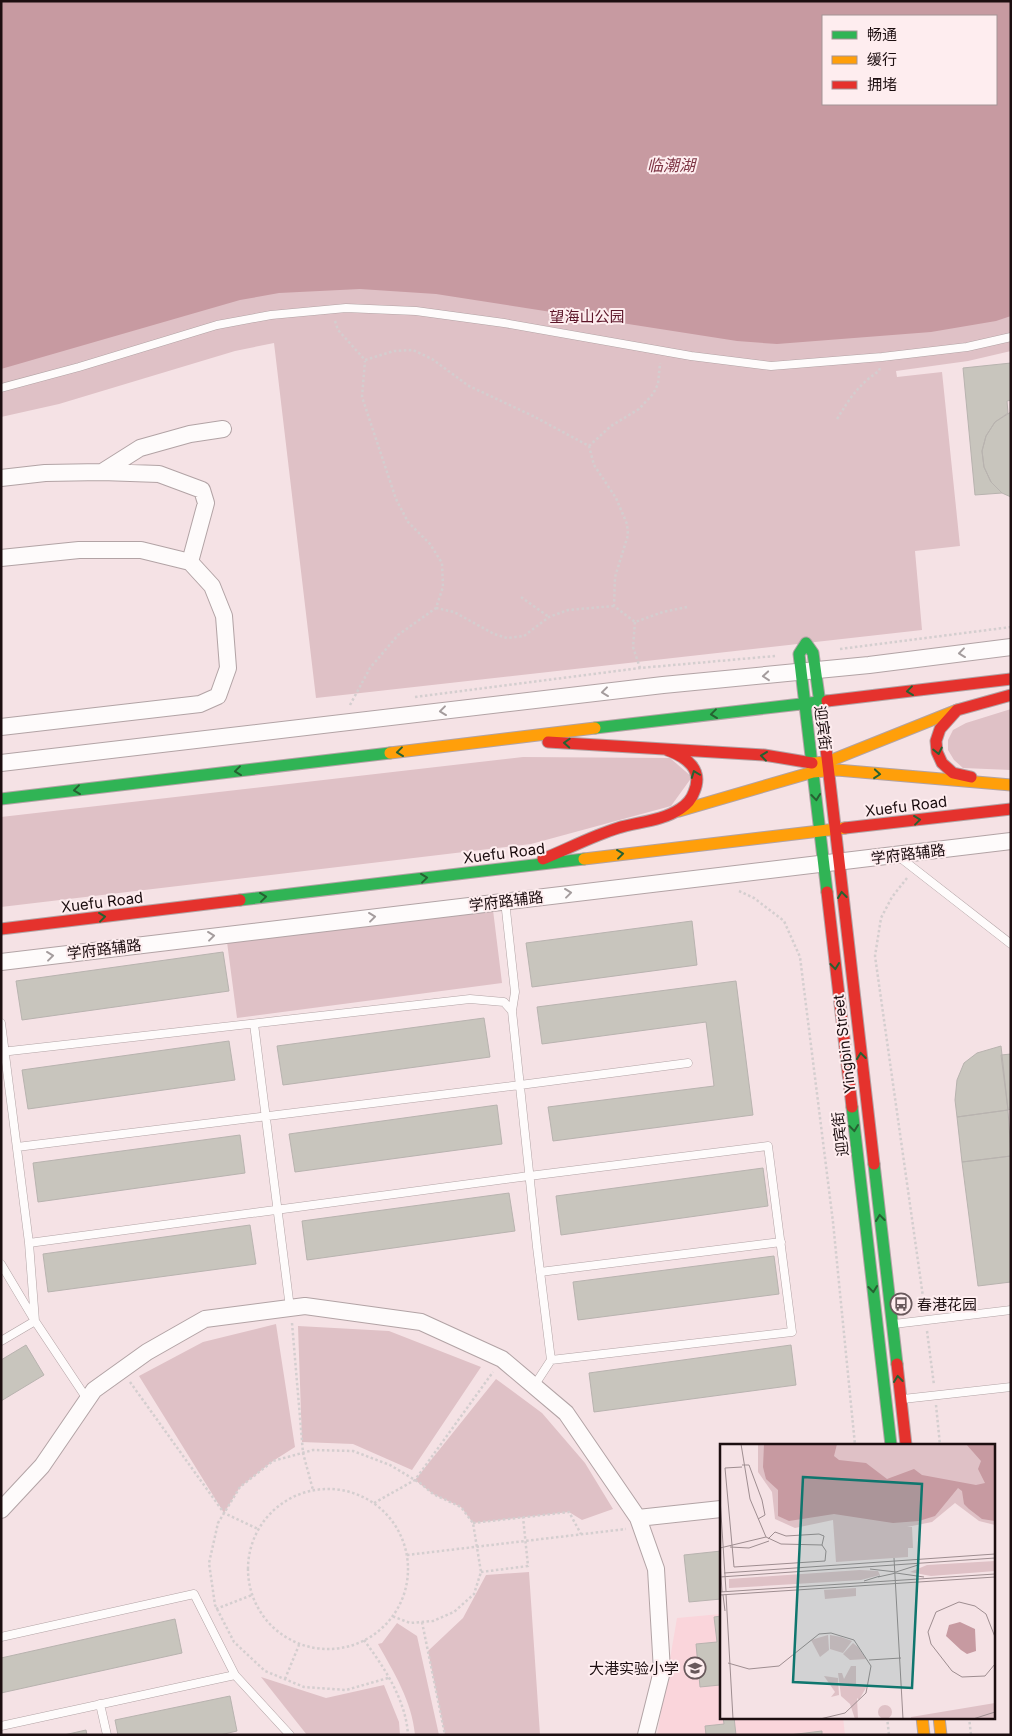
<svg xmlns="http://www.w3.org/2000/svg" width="1012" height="1736" viewBox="0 0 1012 1736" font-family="Inter,'Noto Sans SC',sans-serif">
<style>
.built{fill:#fad5db}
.green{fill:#dfc1c6;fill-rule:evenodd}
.water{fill:#c79aa1;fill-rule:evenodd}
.building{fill:#c8c5bd;stroke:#b8b3af}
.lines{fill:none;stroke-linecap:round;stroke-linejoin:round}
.lane-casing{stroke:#b2a3a5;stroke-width:9}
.street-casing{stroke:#b2a3a5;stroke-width:18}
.fast-casing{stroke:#b2a3a5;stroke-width:13}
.slow-casing{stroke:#b2a3a5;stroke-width:13}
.jam-casing{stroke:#b2a3a5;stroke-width:13}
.path{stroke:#d4cecf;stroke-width:2.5;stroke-dasharray:2.5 2.5;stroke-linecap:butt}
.lane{stroke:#fefbfb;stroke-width:8}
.street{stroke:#fefbfb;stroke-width:16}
.fast{stroke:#30b455;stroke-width:11}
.slow{stroke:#ff9f0a;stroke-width:11}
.jam{stroke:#e5322d;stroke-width:11}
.oneway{stroke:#a49c9d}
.oneway2{stroke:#266132}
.labels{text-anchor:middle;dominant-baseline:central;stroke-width:4;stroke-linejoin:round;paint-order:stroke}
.park-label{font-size:15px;fill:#5c1629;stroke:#feedef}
.street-label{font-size:15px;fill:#1c0e10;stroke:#feedef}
.poi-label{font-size:15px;fill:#1c0e10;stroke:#feedef;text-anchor:start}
.water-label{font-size:16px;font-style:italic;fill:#7e3645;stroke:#feedef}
.inset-road{fill:none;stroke:#9e8d90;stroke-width:1}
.view{fill:#0f766e;fill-opacity:0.15;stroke:#0f766e;stroke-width:2.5}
.inset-edge{fill:none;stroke:#1c0e10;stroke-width:2.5}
</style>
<rect width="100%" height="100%" fill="#f5e2e5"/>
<!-- built -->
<path class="built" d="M721 1614V1717H843L845 1735H657L677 1618Z"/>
<!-- green -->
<path class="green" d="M1 1H1011V351L968 361 896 371 897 377 942 372 960 546 915 551 922 630 316 698 274 343 235 351 59 404 1 417ZM823 16H996V104H823Z
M1011 709V770L963 768 954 760 948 750V740L953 730 966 723Z
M523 757 670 758 692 777 671 806 531 844 1 907V817Z
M493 910 502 983 237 1018 227 942Z
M276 1324 295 1447 273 1461 240 1487 224 1513 139 1376 203 1342Z
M298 1326 389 1331 481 1367 412 1470 353 1444 302 1442Z
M496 1379 542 1413 585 1463 613 1509 582 1520 569 1512 473 1523 461 1507 433 1494 415 1480Z
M529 1572 540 1735H445L428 1651 463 1618 486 1575Z
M397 1623 417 1636 439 1735H415C412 1701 394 1673 378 1644L382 1643Z
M261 1677 326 1698 384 1685 399 1722 400 1735H307Z"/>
<!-- water -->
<path class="water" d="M1 1H1011V316L996 321 931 332 777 344 737 341 436 294 360 289 279 293 240 300 1 369ZM823 16H996V104H823Z"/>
<!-- building -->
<path class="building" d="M1011 363V400L1007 401 1008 413 995 422 986 436 982 451 984 467 991 482 1002 493 975 495 963 368Z
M1011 412V497L1002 493 991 482 984 467 982 451 986 436 995 422Z
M692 921 697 965 532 987 526 943Z
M223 952 229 991 22 1020 16 981Z
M736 981 753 1115 553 1141 548 1107 714 1086 706 1022 542 1044 537 1007Z
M484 1018 490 1057 283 1085 277 1046Z
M229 1041 235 1080 28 1109 22 1070Z
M1001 1046 1008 1110 957 1117 955 1100 957 1080 964 1063 977 1053Z
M1011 1054V1109L1008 1110 1001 1055Z
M497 1105 502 1144 295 1172 289 1134Z
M1008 1110 1011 1156 962 1162 957 1117Z
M240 1135 245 1173 38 1202 33 1163Z
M1011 1156V1282L978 1286 962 1162Z
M763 1168 768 1206 561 1235 556 1196Z
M509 1193 515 1231 307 1260 302 1221Z
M250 1225 256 1264 48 1292 43 1254Z
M774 1256 779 1294 578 1320 573 1282Z
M26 1345 44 1375 1 1401V1360Z
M791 1345 796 1385 594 1412 589 1373Z
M721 1551V1599L689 1602 684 1555Z
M721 1616V1694L720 1685 700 1687 696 1644 717 1642 714 1617Z
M175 1619 182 1653 1 1693V1658Z
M230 1696 237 1731 220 1735H118L115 1720Z
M723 1717H734L736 1735H706L705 1726 724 1724Z
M86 1730 87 1735H64Z
M822 1731V1735H789Z"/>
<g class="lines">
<!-- lane casing -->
<g class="lane-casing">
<path id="lane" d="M1 388 79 367 217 325 271 315 346 308 416 311 504 323 691 356 771 366 882 357 967 347 1011 337
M898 856 1011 944
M505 901 515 992 512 1011 537 1247 551 1360 534 1386
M1 1023 29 1243 35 1321 1 1341
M254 1024 290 1308
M1 1052 470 999 504 1002 512 1011
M17 1147 520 1085 688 1063
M29 1243 529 1176 768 1146 792 1332 551 1360
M1 1264 35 1321 87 1399
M540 1272 781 1242
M894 1324 1011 1310
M903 1399 1011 1387
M1 1637 194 1594 235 1675 290 1735
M100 1704 107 1735
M1 1726 235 1675"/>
</g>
<!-- street casing -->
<g class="street-casing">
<path id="street" d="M102 472 140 448 190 434 223 429
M1 478 45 473 102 472 159 474 202 490 206 503 190 562
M1 558 79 550H141L190 562 212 586 224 616 228 668 218 696 200 704 1 727
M1 763 663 685 869 665 1011 647
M1 962 1011 841
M1 1510 42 1466 94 1390 147 1352 205 1319 305 1306 421 1322 502 1359 566 1413 638 1518 656 1569 662 1671 646 1735
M638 1518 721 1509"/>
</g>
<!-- fast casing -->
<g class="fast-casing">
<path id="fast" d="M595 728 827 701
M825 740 813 653 806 643 799 654 827 892
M1 799 390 753
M240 900 584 859
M852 1107 891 1445
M874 1164 897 1364"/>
</g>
<!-- slow casing -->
<g class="slow-casing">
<path id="slow" d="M390 753 595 728
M813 763 827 762 957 710
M813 772 837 770 1011 785
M679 811 813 772
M584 859 845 828
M922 1717 924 1735
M939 1717 941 1735"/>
</g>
<!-- jam casing -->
<g class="jam-casing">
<path id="jam" d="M827 701 1011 679
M825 740 874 1164
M548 742 764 755 812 763
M971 777 953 773 942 763 937 752 936 741 940 729 957 710 1011 695
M845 828 1011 809
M543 859C568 849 592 836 618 828 638 822 662 821 680 809 686 805 692 798 694 792 704 769 686 757 667 750
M827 892 852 1107
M1 929 240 900
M897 1364 906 1445"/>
</g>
<!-- path -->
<path class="path" d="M335 321 338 330 365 360 394 351 413 350 432 359 469 386 533 416 589 446 594 465 616 498 627 524 628 535 615 577 614 606 635 622 663 612 687 607
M837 419C850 398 858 385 879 371L880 368
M589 446 611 426 639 409 653 394 658 384 660 363
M521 597 549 617
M436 608 454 612 494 634 507 638 524 636 549 617 568 610 614 606
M635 622 633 647 640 668
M840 649 1011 627
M415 697 640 668 775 656
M350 705 370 668 398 635 436 608 443 587 442 563 430 544 408 522 396 499 362 397 365 361
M907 878 892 897 881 918 875 956 925 1311
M739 891 754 898 784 921 800 957 833 1222 855 1445
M292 1323 303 1453 313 1490
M927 1331 934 1385
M130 1382 224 1513 258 1529
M936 1405 940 1445
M248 1569a80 80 0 1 1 160 0a80 80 0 1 1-160 0Z
M374 1503 415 1480 493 1372
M473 1523 569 1512 581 1534
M407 1555 626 1529
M481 1572 528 1566 523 1517
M216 1609 252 1595
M422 1622 445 1735
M364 1640C384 1667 406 1700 408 1735
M388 1678 346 1690 304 1687 265 1671 234 1642 215 1605 209 1563 218 1523 240 1487 273 1461 313 1450 353 1451 390 1465 420 1483 433 1494 461 1507 473 1523 481 1572 474 1594 454 1612 433 1621 410 1623 392 1616
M285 1679 299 1645
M887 1717 889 1735
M969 1717 971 1735"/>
<!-- lane -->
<use href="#lane" class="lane"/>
<!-- street -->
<use href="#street" class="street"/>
<!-- fast -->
<use href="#fast" class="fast"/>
<!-- slow -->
<use href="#slow" class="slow"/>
<!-- jam -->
<use href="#jam" class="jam"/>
</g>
<!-- one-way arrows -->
<defs><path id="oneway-chevron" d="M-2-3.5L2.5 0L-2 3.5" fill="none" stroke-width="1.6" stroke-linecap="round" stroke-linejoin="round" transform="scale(1.25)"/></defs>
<g class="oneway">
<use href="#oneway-chevron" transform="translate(962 653) rotate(173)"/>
<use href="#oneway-chevron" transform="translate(766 676) rotate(175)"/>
<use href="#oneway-chevron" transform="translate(605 692) rotate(173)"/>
<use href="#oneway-chevron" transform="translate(443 711) rotate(173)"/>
<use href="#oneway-chevron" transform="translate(568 893) rotate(-7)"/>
<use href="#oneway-chevron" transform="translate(372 917) rotate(-7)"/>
<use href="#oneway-chevron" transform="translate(211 936) rotate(-7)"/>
<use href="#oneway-chevron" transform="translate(50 956) rotate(-7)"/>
</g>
<g class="oneway2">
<use href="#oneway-chevron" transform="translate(910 691) rotate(173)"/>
<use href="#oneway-chevron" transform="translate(714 714) rotate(173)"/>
<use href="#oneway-chevron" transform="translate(567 743) rotate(-177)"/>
<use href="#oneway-chevron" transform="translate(938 751) rotate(78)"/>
<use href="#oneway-chevron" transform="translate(400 752) rotate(173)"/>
<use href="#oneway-chevron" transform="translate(764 756) rotate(-173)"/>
<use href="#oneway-chevron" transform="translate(238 771) rotate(173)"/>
<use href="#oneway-chevron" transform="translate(695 774) rotate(-111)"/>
<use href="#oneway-chevron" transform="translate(877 774) rotate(5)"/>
<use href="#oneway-chevron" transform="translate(77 790) rotate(173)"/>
<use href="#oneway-chevron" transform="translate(816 797) rotate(84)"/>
<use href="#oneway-chevron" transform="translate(917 820) rotate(-7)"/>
<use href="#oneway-chevron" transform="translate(620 854) rotate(-7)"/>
<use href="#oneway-chevron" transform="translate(424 878) rotate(-7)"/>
<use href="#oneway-chevron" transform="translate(842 895) rotate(-97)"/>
<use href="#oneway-chevron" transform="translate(263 897) rotate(-7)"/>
<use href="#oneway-chevron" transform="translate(102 917) rotate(-7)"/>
<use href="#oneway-chevron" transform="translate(835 966) rotate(83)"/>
<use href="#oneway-chevron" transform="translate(861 1056) rotate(-97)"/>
<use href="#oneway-chevron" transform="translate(854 1128) rotate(83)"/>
<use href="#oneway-chevron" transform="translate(880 1218) rotate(-97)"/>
<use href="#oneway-chevron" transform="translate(873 1289) rotate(83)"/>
<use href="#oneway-chevron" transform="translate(898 1379) rotate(-97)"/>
</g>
<!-- icons -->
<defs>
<g id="bus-ring" transform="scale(1.125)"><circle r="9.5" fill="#feedef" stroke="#68585b" stroke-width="1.5"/><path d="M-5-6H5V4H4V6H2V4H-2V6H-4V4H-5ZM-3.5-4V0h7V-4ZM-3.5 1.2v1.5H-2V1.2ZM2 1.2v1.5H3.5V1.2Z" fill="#68585b"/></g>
<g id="school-ring" transform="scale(1.125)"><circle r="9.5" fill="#feedef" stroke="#68585b" stroke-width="1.5"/><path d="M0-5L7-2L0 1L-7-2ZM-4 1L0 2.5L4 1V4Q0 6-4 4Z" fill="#68585b"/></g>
</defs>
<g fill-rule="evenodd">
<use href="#bus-ring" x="901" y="1304"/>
<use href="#school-ring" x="695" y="1668"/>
</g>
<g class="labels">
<!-- park labels -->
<g class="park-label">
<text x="587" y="316">望海山公园</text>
</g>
<!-- street labels -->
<g class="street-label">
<text transform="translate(823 728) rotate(83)">迎宾街</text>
<text transform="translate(906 806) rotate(-7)">Xuefu Road</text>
<text transform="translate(504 853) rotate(-7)">Xuefu Road</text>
<text transform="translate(908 854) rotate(-7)">学府路辅路</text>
<text transform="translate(506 901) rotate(-7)">学府路辅路</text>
<text transform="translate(102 902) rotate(-7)">Xuefu Road</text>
<text transform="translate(104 949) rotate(-7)">学府路辅路</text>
<text transform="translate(844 1044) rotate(-97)">Yingbin Street</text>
<text transform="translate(840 1134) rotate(-97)">迎宾街</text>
</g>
<!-- poi labels -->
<g class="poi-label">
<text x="917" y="1304">春港花园</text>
<text x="679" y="1668" text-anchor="end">大港实验小学</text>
</g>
<!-- water labels -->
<g class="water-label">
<text x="671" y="165">临潮湖</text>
</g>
</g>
<!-- overview -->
<g transform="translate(720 1444)">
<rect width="275" height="275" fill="#f5e2e5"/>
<path d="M38 0H275V81L259 77 235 59 212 78 187 83H192L193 104H188V113L116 118 113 76 75 84 55 75 52 48 38 28ZM275 117V127L211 132 190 128 207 121ZM140 126 158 127 160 131 141 136 9 144V135ZM136 144V152L105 155 104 146ZM108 191 109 206 100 213 91 196ZM110 191 121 193 132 197 123 209 110 205ZM133 199 138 203 146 215 130 216 123 210ZM131 222H136V242H147L139 256 137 254 138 275H135L130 260 121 252 118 229H122L124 235ZM104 232 118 234 119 251 111 253 115 248ZM275 259V275H191V273ZM158 268a7 7 0 1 1 14 0a7 7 0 1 1-14 0Z" fill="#dfc1c6"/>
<path d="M44 0H117L114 12 119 16 146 19 167 35 194 25 202 31 256 41 265 39 258 25 261 17 246 0H275V77L262 75 249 65 244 60 242 47 238 44 215 72 199 77 173 79 114 70 69 77 58 72V46L46 35 43 23ZM240 178 255 185 256 207 247 210 241 206 226 192 229 181Z" fill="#c79aa1"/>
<path class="inset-road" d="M21 0 30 55 46 93 61 100 102 101 106 107 105 117 14 123 5 24 22 23M22 21H29L42 56 45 71 38 75M0 54 6 147M48 95 55 88 66 92 99 90 104 92 102 101M10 103 29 104 49 97M0 104 46 93M174 114 183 275M0 115 2 148M150 125 176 128 198 121M4 129 275 110M0 133 275 114M158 133 176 129 204 133M144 137 160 132M0 148 275 130M6 150 13 275M0 151 275 133M3 151 5 167M275 193 266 170 255 162 239 158 216 168 208 188 211 200 232 227 242 233 265 232 275 220M149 216 181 214M8 219 29 225 59 222 99 190 111 189 134 196 151 222 146 249 125 269 100 275M253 275 275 268"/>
<path class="view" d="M83 33 202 40 192 244 73 238Z"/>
<rect width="275" height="275" class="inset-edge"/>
</g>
<!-- border -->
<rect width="1012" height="1736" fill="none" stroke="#1c0e10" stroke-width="5"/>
<!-- legend -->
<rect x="822" y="15" width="175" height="90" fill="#feedef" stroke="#a49496"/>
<rect x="832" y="31" width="25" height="8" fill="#30b455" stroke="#a49496"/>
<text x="867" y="40" font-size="15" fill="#1c0e10">畅通</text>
<rect x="832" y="56" width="25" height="8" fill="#ff9f0a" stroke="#a49496"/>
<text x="867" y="65" font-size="15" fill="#1c0e10">缓行</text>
<rect x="832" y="81" width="25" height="8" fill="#e5322d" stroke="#a49496"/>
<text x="867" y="90" font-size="15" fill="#1c0e10">拥堵</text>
</svg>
